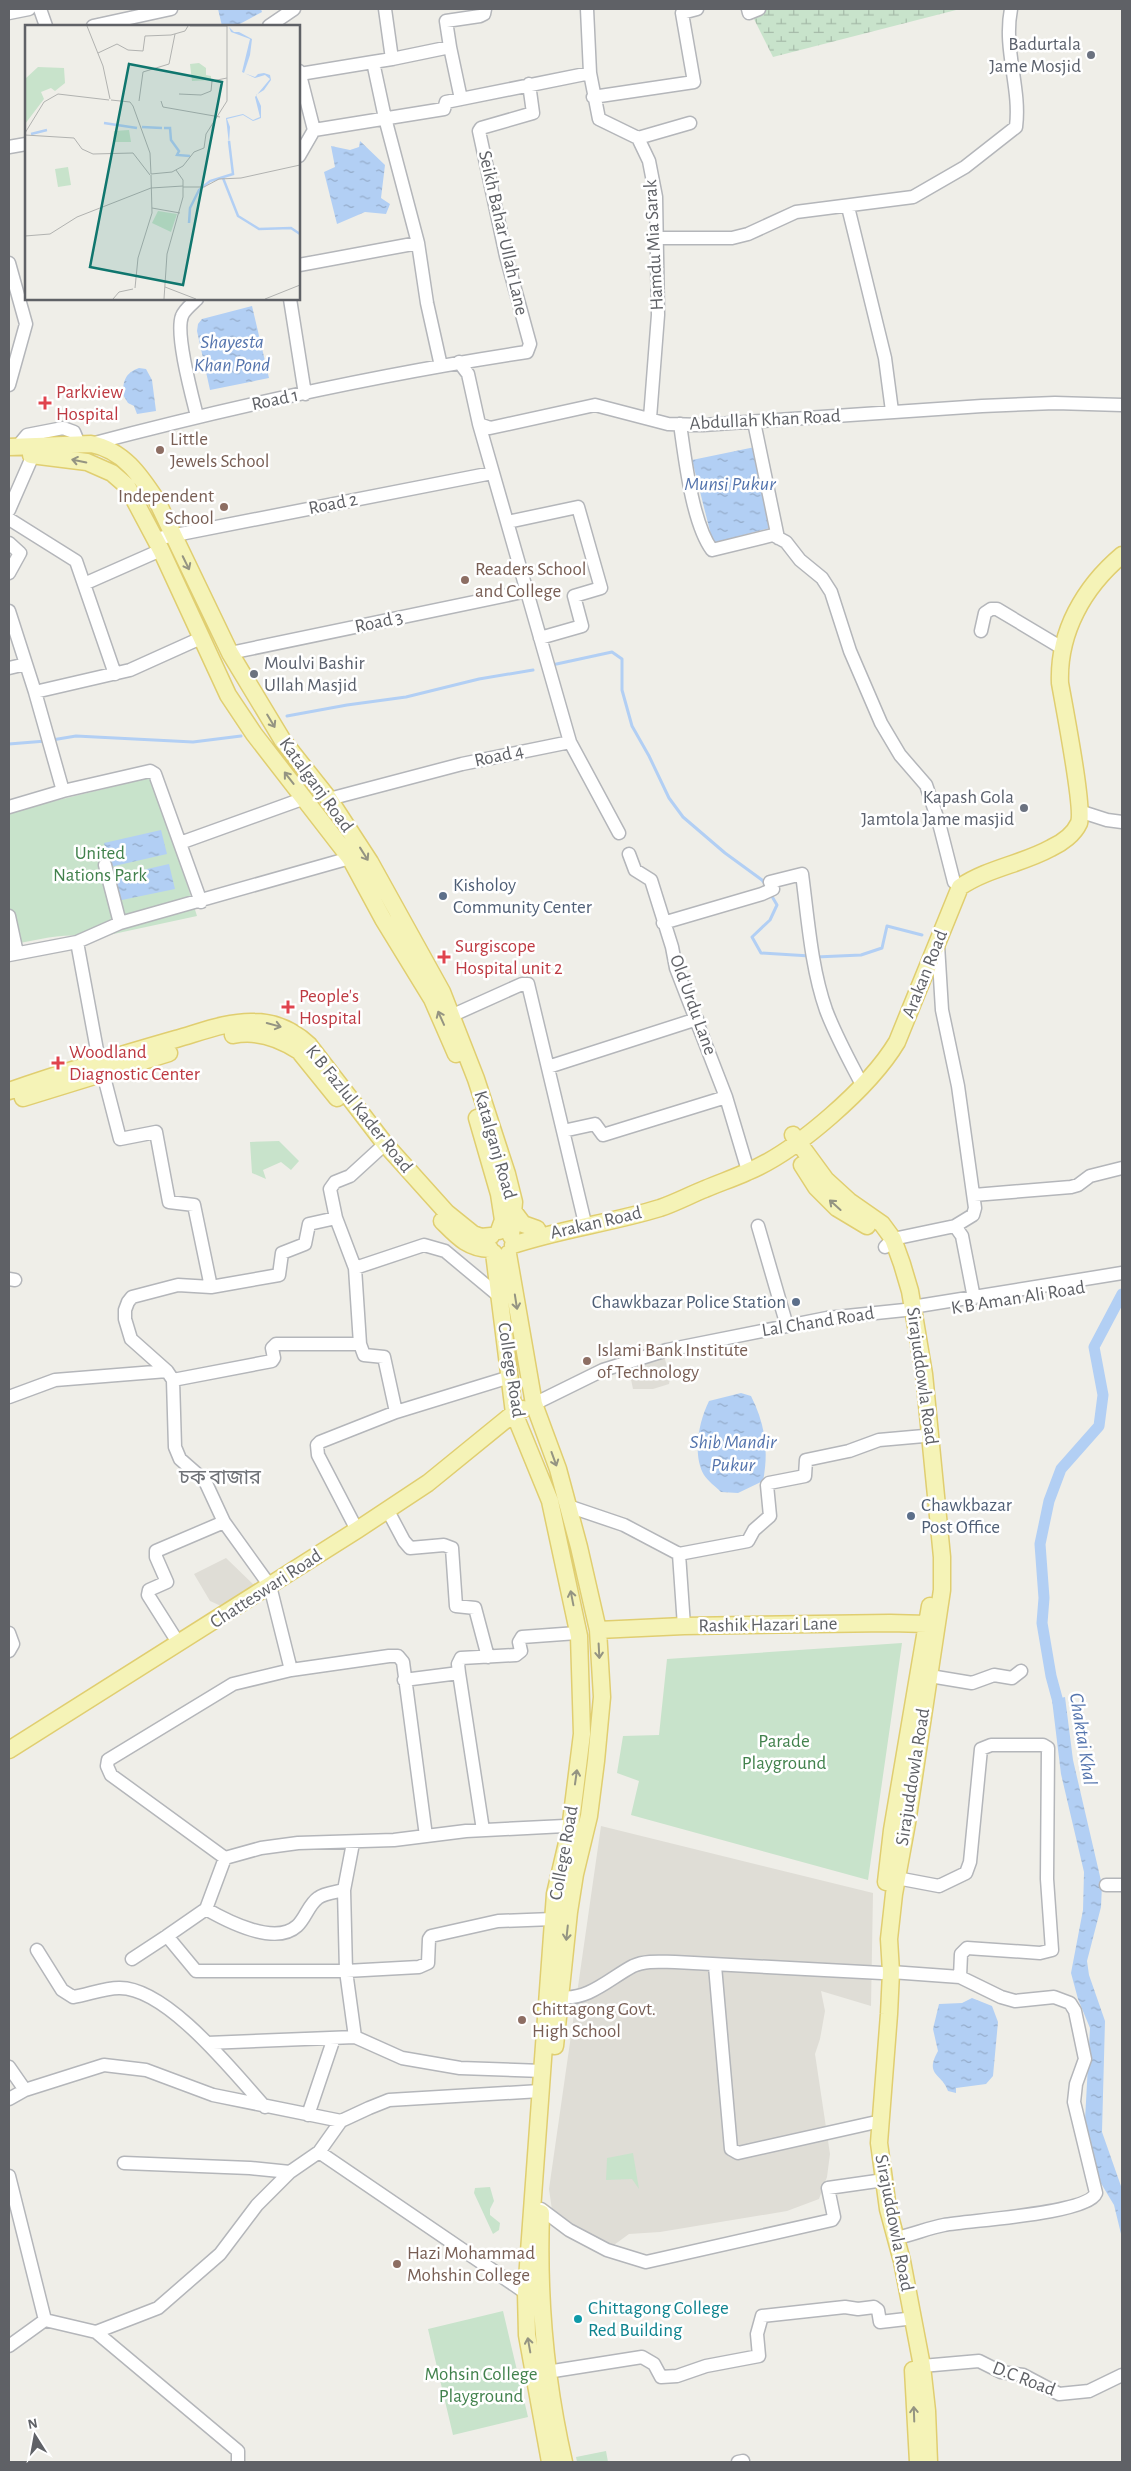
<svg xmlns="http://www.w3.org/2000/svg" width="1131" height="2471" viewBox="0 0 1131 2471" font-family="'Alegreya Sans','Noto Sans Bengali',sans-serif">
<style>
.education{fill:#dfddd6}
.wetland{fill:url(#wetland-marsh)}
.green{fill:#c8e3cb}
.water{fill:url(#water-ripples)}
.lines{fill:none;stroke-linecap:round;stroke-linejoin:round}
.stream{stroke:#b2cff4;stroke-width:3}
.canal{stroke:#b2cff4;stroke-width:11}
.minor-casing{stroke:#b4b6ba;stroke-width:15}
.major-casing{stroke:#e0ce70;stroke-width:19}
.minor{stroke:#fff;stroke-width:12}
.major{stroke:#f5f3b7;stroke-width:16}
.oneway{stroke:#949482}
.worship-dot{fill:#6b7280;stroke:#fff;stroke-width:2}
.health-dot{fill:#e0444e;stroke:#fff;stroke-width:2}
.education-dot{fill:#8d6e63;stroke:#fff;stroke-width:2}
.service-dot{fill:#5c6f8a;stroke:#fff;stroke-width:2}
.culture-dot{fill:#0f9aa8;stroke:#fff;stroke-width:2}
.labels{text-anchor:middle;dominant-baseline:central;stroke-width:5;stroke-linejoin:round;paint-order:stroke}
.worship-label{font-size:19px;fill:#5b616d;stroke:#fff;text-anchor:end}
.street-label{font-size:19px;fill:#5f6166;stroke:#fff}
.health-label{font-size:19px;fill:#be3a42;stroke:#fff;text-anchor:start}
.education-label{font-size:19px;fill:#785e54;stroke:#fff;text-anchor:start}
.park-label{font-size:19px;fill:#42824d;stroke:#fff}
.service-label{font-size:19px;fill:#4e5e75;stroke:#fff;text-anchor:start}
.culture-label{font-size:19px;fill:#0d838f;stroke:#fff;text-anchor:start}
.water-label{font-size:20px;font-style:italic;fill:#5474ad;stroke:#fff}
.neighbourhood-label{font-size:20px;fill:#707378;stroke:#fff}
.inset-river{fill:none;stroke:#b2cff4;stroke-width:2.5}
.inset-road{fill:none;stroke:#b1b2b0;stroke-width:1}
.view{fill:#0f766e;fill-opacity:0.15;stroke:#0f766e;stroke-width:2.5}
.inset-edge{fill:none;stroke:#5f6166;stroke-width:2.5}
</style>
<defs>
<pattern id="wetland-marsh" width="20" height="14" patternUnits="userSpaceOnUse" patternTransform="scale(1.25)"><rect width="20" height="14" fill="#c8e3cb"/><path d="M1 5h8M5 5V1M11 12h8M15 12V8" fill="none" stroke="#a6bba9"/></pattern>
<pattern id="water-ripples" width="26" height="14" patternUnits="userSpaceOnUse" patternTransform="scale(1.25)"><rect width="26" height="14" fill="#b2cff4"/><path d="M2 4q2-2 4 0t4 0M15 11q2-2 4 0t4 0" fill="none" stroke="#94abc9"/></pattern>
</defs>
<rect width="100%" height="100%" fill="#efeee8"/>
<!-- education -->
<path class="education" d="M664 1355 670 1379 669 1384 653 1389H633L628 1365Z
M226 1558 256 1587 221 1606 210 1601 194 1574Z
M601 1826 873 1893 871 2006 821 1991 825 2011 820 2039 815 2054 830 2154 827 2177 819 2199 787 2211 660 2232 629 2234 607 2250 552 2210 549 2189Z"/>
<!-- wetland -->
<path class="wetland" d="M749 9H960L773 57Z"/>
<!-- green -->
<path class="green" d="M153 777 197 916 95 938C66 931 38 940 9 945V812Z
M279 1141 299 1161 291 1170 281 1162 263 1170 266 1179 252 1173 250 1142Z
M902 1643 868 1880 631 1815 639 1781 617 1773 623 1736 659 1735 667 1659Z
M633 2153 639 2189 632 2179 606 2180 607 2158Z
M490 2187 494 2201 490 2209V2215L500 2223 499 2230 493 2234 474 2193 475 2188Z
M503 2311 528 2417 453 2435 428 2329Z
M606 2451 608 2462H577L576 2457Z"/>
<!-- water -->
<path class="water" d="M218 9H261L262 12 236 26H222Z
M360 141 385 165 381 198 390 204 386 214 365 212 337 224 324 172 335 167 331 146 350 150 359 147Z
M252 306 269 378 210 390 197 331 198 324 202 319Z
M139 368 146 369 152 380 156 411 137 414 134 406 128 403 123 395C123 381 125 373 139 368Z
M755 447 770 528 713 543 692 460Z
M161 830 167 854 110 867 104 843Z
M169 864 175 889 117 901 112 877Z
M741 1393 751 1396C765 1423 769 1451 763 1481L738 1493 721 1492C716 1487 708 1481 704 1475 692 1454 699 1421 709 1401Z
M1065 1697 1073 1760 1102 1885 1101 1907 1087 1961 1089 1975 1105 2021 1102 2132 1122 2189V2238L1114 2205 1099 2180 1090 2148 1085 2120 1090 2028 1078 1999 1071 1973 1083 1910 1084 1872 1061 1774 1052 1700Z
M972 1998 992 2006 998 2022 993 2076 986 2084 956 2088V2093L948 2091C942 2073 924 2076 938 2051L933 2029 939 2004 962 2003Z"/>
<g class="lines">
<!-- stream -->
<path class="stream" d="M552 665 612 652 622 659V690L632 726 649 756 669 798 683 817 725 853 762 880 766 885
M287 716 347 705 406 697 479 679 533 670
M52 740 76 736 193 742 241 736
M9 744 46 741
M770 893 777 905 770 920 752 937 761 953 810 956
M816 957 861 955 882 948 887 926 922 935"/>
<!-- canal -->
<path class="canal" d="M1061 1713 1051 1676 1042 1623 1044 1598 1040 1544 1049 1501 1061 1469 1099 1426 1103 1395 1094 1347 1122 1294"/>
<!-- minor casing -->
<g class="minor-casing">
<path id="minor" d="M40 9 46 26
M385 9 392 59 450 47 461 99
M587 9 590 73 599 119 638 138 649 161 656 197 658 315 650 418
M748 9 749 13 759 9
M9 13 29 9
M93 26 171 9
M269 26 294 9
M450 47 446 21 480 16 484 14 485 9
M392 59 373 62 385 118 418 243 427 303 441 366
M299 71 314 130 444 109 446 102 590 73
M300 74 373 62
M593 97 694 82 682 13 697 9
M638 138 690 123
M9 147 26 144
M299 156 314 130
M848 207 885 358 892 411
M657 238H732L748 234 796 212 913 197 965 167 1016 127C1021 87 1003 50 1011 9
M9 263 26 324 9 385
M299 265 418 243
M290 299 305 394
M459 362 468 374 479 424 490 428 595 405 668 424 703 425 982 406 1055 403 1122 405
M197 416C192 396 175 334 182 316 184 310 193 303 197 299
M754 422 778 538
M479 424 570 742
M680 424C685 458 692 523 712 550L773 535 786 542 800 560 822 578 831 592 850 651 881 723 900 755 926 785 939 823 954 882 960 887
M91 444C235 406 381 374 527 352L530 344 506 256 479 131 481 128 533 113 529 84
M17 447 27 435 63 428 74 432 79 444
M9 510 33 455
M9 519 76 561 115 674
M508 522 578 507 601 588 574 596 582 626 540 638
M155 539 492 473
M9 543 20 553 9 573
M84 584 161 550
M9 611 35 692 63 791
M981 631 985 613 991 609H997L1057 645
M230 653 527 591
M9 668 26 664
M35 692 130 670 201 638
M329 799 462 764 570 742 619 833
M9 807 63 791 150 771 155 774 201 902
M1079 811 1107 820 1122 822
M180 843 305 798
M629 854 635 870 651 880 672 947 676 968 726 1097 746 1164
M105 865 120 923
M9 916 17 953
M663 923 762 894 773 889 770 882 802 874C808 919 811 967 826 1010 835 1034 847 1056 859 1079
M77 942 99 1061
M9 955 77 942 120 923 350 858
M453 1015 522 984H528L584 1219
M548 1067 697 1019
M103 1073 120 1139 156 1132 169 1202 194 1205 211 1287
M563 1131 595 1124 603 1135 726 1097
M385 1144 350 1176 335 1182 330 1189 336 1218 355 1268 360 1344 364 1355 384 1357 396 1412
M974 1195 1071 1187 1078 1185 1090 1176 1122 1168
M758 1226 787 1326
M955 1226 962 1236 974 1298
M885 1247 893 1239 955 1226 973 1215 975 1208 958 1086 942 1010 938 945
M355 1268 424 1245 445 1251 499 1296
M9 1279 15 1280
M912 1307 1122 1273
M173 1380 272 1361 274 1358 272 1348 276 1344H360
M9 1397 55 1380 167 1371
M534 1404 603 1370 667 1350 827 1318 905 1310
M568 1506 624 1525 679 1554 748 1541 754 1530 770 1516 767 1485 769 1483 805 1476 806 1460 849 1451 879 1440 924 1436
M387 1509 404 1541 410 1548 444 1545 452 1548 456 1606 475 1608 488 1657
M357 1530 318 1455 317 1445 320 1442 396 1412 510 1377
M679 1554 684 1626
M9 1633 13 1644 9 1651
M179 1644 148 1595 149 1590 167 1582 156 1557V1551L224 1522
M291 1670 270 1586 224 1522 205 1481 180 1459 175 1447 173 1380 167 1371 131 1339 125 1319V1310L128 1302 132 1297 178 1285 211 1287 279 1275 282 1253 305 1244 309 1224 336 1218
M459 1673 483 1830
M930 1676 972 1683 994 1675 1012 1678 1021 1671
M404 1680 459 1673 458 1664 461 1658 516 1655 521 1651 519 1642 522 1637 577 1633 579 1634
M353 1843 344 1890 346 1971 355 2037
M225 1858 111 1775 107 1766 108 1760 233 1684 291 1670 389 1656H398L403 1662 426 1836
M902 1879 939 1886 966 1873 970 1862 981 1749 991 1745H1043L1048 1748 1047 1879 1052 1950 1040 1953 967 1948 961 1954 960 1977
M1106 1885H1122
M344 1890C337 1892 324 1893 318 1898 309 1904 305 1919 297 1926 275 1946 227 1921 206 1909L225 1858 261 1848 298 1843 394 1840 466 1831 565 1826 570 1830
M167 1936 206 1909
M37 1950 62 1990 73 1997C87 1995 104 1988 119 1988 167 1987 235 2074 265 2107
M132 1959 167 1936 196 1971H346L419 1967 428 1963 429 1939 431 1936 498 1921 553 1919
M715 1966 731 2149 738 2153 872 2123
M891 1972 960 1977 1001 1997 1015 2001 1054 1997 1070 2003 1075 2011 1085 2059 1076 2084 1074 2102 1096 2193C1088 2214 970 2220 944 2225 928 2228 912 2235 896 2238
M560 1997C588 2001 610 1978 633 1966 646 1960 662 1962 675 1962L882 1973
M207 2043 355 2037 402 2058 460 2068 543 2071
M9 2067 25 2090 104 2065 146 2070 213 2095 341 2121
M9 2099 25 2090
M308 2115 334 2038
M319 2152 526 2293
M124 2163 250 2168 290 2172
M9 2176 45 2320
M541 2209 569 2230 607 2250 646 2262 832 2220 834 2217 828 2188 877 2181
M96 2332 238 2451V2462
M9 2346 45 2320 96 2332 158 2308 220 2254 257 2205 290 2172 319 2152 341 2121 369 2108 389 2100 540 2091
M922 2366 979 2361 1001 2372 1023 2375 1059 2394 1089 2391 1122 2375
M547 2372 642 2357 654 2364 661 2377 677 2376 706 2366 759 2356 757 2334 762 2316 845 2307 858 2309 874 2307 878 2310 880 2322 906 2319
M738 2462 743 2461"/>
</g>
<!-- major casing -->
<g class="major-casing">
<path id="major" d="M9 447 91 444C123 450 140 475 157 501L230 653 283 741 329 799 370 862 442 992 476 1079 507 1174 514 1202 511 1236
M31 455 87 462 112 473 127 486 161 550 228 695 254 734 350 858 383 919 432 999 456 1054
M233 1035C257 1030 279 1038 299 1051L337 1098
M9 1091C64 1072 120 1055 176 1039 201 1032 228 1021 254 1022 276 1022 294 1031 309 1045L385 1144 447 1213 473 1234 481 1237 491 1236
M23 1098 169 1053
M477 1118 499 1194 503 1220 499 1231
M793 1135 826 1180 849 1201 882 1224 893 1239 902 1264 910 1291 924 1374 942 1557V1590L907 1823 894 1894 889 1939 891 1972 889 2014 879 2143 888 2209 902 2261 922 2366 927 2411 929 2462
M802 1165 816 1187 837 1208 867 1226
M514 1212 523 1224 537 1229
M442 1221C457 1236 467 1248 490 1249
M513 1245C561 1229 611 1223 660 1208 675 1203 690 1195 705 1189 719 1183 734 1178 747 1172 796 1152 870 1087 897 1042L960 887C988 868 1022 864 1051 848 1062 843 1074 834 1079 823 1084 808 1064 706 1060 683 1058 632 1084 587 1122 555
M494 1253 514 1413 550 1501 579 1636 582 1734 570 1830 555 1894 526 2293 527 2335 550 2462
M508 1254 534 1404 558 1469 579 1547 598 1630 602 1697 596 1761 589 1816 575 1874 569 1912 555 2046
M598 1630 684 1626 890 1623 927 1624 935 1628
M9 1750 357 1530 428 1483 514 1413 523 1409
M886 1882 892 1830 930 1606
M541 2213C538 2297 545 2379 564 2462
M913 2370 918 2462"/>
</g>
<!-- minor -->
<use href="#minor" class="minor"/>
<!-- major -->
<use href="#major" class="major"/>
</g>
<!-- one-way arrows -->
<defs><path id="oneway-shaft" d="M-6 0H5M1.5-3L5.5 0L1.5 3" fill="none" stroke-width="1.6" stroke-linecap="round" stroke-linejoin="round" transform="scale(1.25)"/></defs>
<g class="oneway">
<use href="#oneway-shaft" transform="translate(79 461) rotate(-168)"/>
<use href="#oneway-shaft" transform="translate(186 563) rotate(64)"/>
<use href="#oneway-shaft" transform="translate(271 721) rotate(59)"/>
<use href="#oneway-shaft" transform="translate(289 778) rotate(-128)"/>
<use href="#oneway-shaft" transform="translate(364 854) rotate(58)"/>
<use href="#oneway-shaft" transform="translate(441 1018) rotate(-114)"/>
<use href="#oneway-shaft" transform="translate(274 1025) rotate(15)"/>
<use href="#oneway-shaft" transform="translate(835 1205) rotate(-138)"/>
<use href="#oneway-shaft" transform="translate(516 1302) rotate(81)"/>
<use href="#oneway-shaft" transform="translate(554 1459) rotate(70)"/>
<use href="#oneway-shaft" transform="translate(572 1598) rotate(-101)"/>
<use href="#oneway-shaft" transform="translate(599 1651) rotate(87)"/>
<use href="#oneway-shaft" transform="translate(576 1777) rotate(-82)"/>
<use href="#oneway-shaft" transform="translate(567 1933) rotate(96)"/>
<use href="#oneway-shaft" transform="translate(529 2345) rotate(-100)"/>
<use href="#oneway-shaft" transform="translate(914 2414) rotate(-92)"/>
</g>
<!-- markers -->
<g class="worship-dot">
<circle cx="1091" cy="55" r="5"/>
<circle cx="254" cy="674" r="5"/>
<circle cx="1024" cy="808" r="5"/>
</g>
<g class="health-dot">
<path d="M42.5 395.5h5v5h5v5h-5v5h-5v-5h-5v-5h5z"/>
<path d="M441.5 949.5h5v5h5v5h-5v5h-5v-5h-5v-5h5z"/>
<path d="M285.5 999.5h5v5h5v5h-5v5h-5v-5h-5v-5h5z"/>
<path d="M55.5 1055.5h5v5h5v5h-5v5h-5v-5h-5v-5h5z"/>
</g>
<g class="education-dot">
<circle cx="160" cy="450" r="5"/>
<circle cx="224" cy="507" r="5"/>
<circle cx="465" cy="580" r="5"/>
<circle cx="587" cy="1361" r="5"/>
<circle cx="522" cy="2020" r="5"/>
<circle cx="397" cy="2264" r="5"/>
</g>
<g class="service-dot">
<circle cx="443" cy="896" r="5"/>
<circle cx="796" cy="1302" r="5"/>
<circle cx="911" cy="1516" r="5"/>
</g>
<circle class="culture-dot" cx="578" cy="2319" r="5"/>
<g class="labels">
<!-- worship labels -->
<g class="worship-label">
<text x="1081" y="44">Badurtala<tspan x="1081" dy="22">Jame Mosjid</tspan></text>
<text x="264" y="663" text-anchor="start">Moulvi Bashir<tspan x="264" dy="22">Ullah Masjid</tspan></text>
<text x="1014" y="797">Kapash Gola<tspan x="1014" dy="22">Jamtola Jame masjid</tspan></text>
</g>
<!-- street labels -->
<g class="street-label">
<text transform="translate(503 233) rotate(77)">Seikh Bahar Ullah Lane</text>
<text transform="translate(654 245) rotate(-93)">Hamdu Mia Sarak</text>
<text transform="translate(275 400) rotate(-12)">Road 1</text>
<text transform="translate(765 420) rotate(-3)">Abdullah Khan Road</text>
<text transform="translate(333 504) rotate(-11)">Road 2</text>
<text transform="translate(379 622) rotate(-12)">Road 3</text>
<text transform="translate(499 756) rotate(-12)">Road 4</text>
<text transform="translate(316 785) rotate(54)">Katalganj Road</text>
<text transform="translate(925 974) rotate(-68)">Arakan Road</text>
<text transform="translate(693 1005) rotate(70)">Old Urdu Lane</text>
<text transform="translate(359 1109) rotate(51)">K B Fazlul Kader Road</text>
<text transform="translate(495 1145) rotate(74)">Katalganj Road</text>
<text transform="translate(596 1223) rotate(-13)">Arakan Road</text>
<text transform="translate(1018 1298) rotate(-9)">K B Aman Ali Road</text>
<text transform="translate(818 1322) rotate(-9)">Lal Chand Road</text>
<text transform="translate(511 1370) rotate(81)">College Road</text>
<text transform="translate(922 1376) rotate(82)">Sirajuddowla Road</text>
<text transform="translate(266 1589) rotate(-33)">Chatteswari Road</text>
<text transform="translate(768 1625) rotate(-1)">Rashik Hazari Lane</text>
<text transform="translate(913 1777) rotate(-81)">Sirajuddowla Road</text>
<text transform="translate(564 1853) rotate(-80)">College Road</text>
<text transform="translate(894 2223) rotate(79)">Sirajuddowla Road</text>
<text transform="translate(1024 2379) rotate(21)">D.C Road</text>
</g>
<!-- health labels -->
<g class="health-label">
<text x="56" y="392">Parkview<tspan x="56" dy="22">Hospital</tspan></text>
<text x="455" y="946">Surgiscope<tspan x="455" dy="22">Hospital unit 2</tspan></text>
<text x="299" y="996">People's<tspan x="299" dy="22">Hospital</tspan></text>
<text x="69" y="1052">Woodland<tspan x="69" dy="22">Diagnostic Center</tspan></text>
</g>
<!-- education labels -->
<g class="education-label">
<text x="170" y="439">Little<tspan x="170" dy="22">Jewels School</tspan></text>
<text x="214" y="496" text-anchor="end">Independent<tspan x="214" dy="22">School</tspan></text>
<text x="475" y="569">Readers School<tspan x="475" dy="22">and College</tspan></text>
<text x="597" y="1350">Islami Bank Institute<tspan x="597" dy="22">of Technology</tspan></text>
<text x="532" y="2009">Chittagong Govt.<tspan x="532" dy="22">High School</tspan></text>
<text x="407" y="2253">Hazi Mohammad<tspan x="407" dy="22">Mohshin College</tspan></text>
</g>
<!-- park labels -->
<g class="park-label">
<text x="100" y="853">United<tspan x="100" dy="22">Nations Park</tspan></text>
<text x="784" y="1741">Parade<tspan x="784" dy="22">Playground</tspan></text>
<text x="481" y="2374">Mohsin College<tspan x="481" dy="22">Playground</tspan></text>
</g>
<!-- service labels -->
<g class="service-label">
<text x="453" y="885">Kisholoy<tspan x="453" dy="22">Community Center</tspan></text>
<text x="786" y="1302" text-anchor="end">Chawkbazar Police Station</text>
<text x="921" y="1505">Chawkbazar<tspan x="921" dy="22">Post Office</tspan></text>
</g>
<!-- culture labels -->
<g class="culture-label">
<text x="588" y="2308">Chittagong College<tspan x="588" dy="22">Red Building</tspan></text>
</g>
<!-- water labels -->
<g class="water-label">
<text x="232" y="342">Shayesta<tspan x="232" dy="23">Khan Pond</tspan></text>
<text x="730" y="484">Munsi Pukur</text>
<text x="733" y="1442">Shib Mandir<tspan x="733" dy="23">Pukur</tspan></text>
<text transform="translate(1083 1739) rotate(81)">Chaktai Khal</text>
</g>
<!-- neighbourhood labels -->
<g class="neighbourhood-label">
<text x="220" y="1478">চক বাজার</text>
</g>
</g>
<!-- overview -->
<g transform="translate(25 25)">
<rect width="275" height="275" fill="#efeee8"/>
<path d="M13 42 39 43 40 58 30 66 26 63 16 67 19 74 0 99V54Z" fill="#c8e3cb"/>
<path d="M174 38 181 43V50L186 51V55L167 56 165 39Z" fill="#c8e3cb"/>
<path d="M104 105 106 117H88L89 106ZM43 142 46 160 33 162 30 144ZM133 186 152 189 146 207 127 198Z" fill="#c8e3cb"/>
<path d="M204 2 209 7H214L227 14 225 30 219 48 230 52 233 49 239 48 245 50 246 55 239 65 231 70 236 81V93L228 96 218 90 202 94 205 102 204 119 201 93 218 89 228 95 235 92 230 72 245 54 240 50 230 53 217 47 225 14 206 7Z" fill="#b2cff4"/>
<path class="inset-river" d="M79 98 112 103M117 102 137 103M139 103H145L146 115 154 126 152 130 165 131M6 109 22 105M198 153 213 191 234 204 266 203 275 209M164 198 165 183 174 165 185 156 208 149 204 116"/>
<path class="inset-road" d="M62 1 78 41 85 74M165 1H202M73 28 92 19 103 25 118 26 120 11 146 10 160 6 163 1M154 69 176 70 186 66 187 56 202 53M86 75 105 77 108 81 125 128 126 149 147 147 158 141 169 127 179 123 181 109 202 76V1M114 76 118 47 144 39 150 9M136 76 138 82 195 92M0 108 19 77 33 69 84 75M0 110 49 113 57 124 68 129 108 128 125 150M158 162H179L194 154 216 153 275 140M126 163 158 161M127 183 155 188M0 211 25 209 52 192 126 163M140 262 171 274M110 263 113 233 127 188 126 150M88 274 94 267 108 264M139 274 142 229 158 172V155L151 145M240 274 275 260"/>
<path class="view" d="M104 39 197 57 158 260 65 242Z"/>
<rect width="275" height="275" class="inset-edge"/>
</g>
<!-- border -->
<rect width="1131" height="2471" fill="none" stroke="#5f6166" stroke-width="20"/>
<!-- north arrow -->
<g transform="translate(35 2436) rotate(349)" stroke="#ffffff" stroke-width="4" paint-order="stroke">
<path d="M0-4L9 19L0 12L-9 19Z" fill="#5f6166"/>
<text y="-8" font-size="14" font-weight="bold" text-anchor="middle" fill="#5f6166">N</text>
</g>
</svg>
